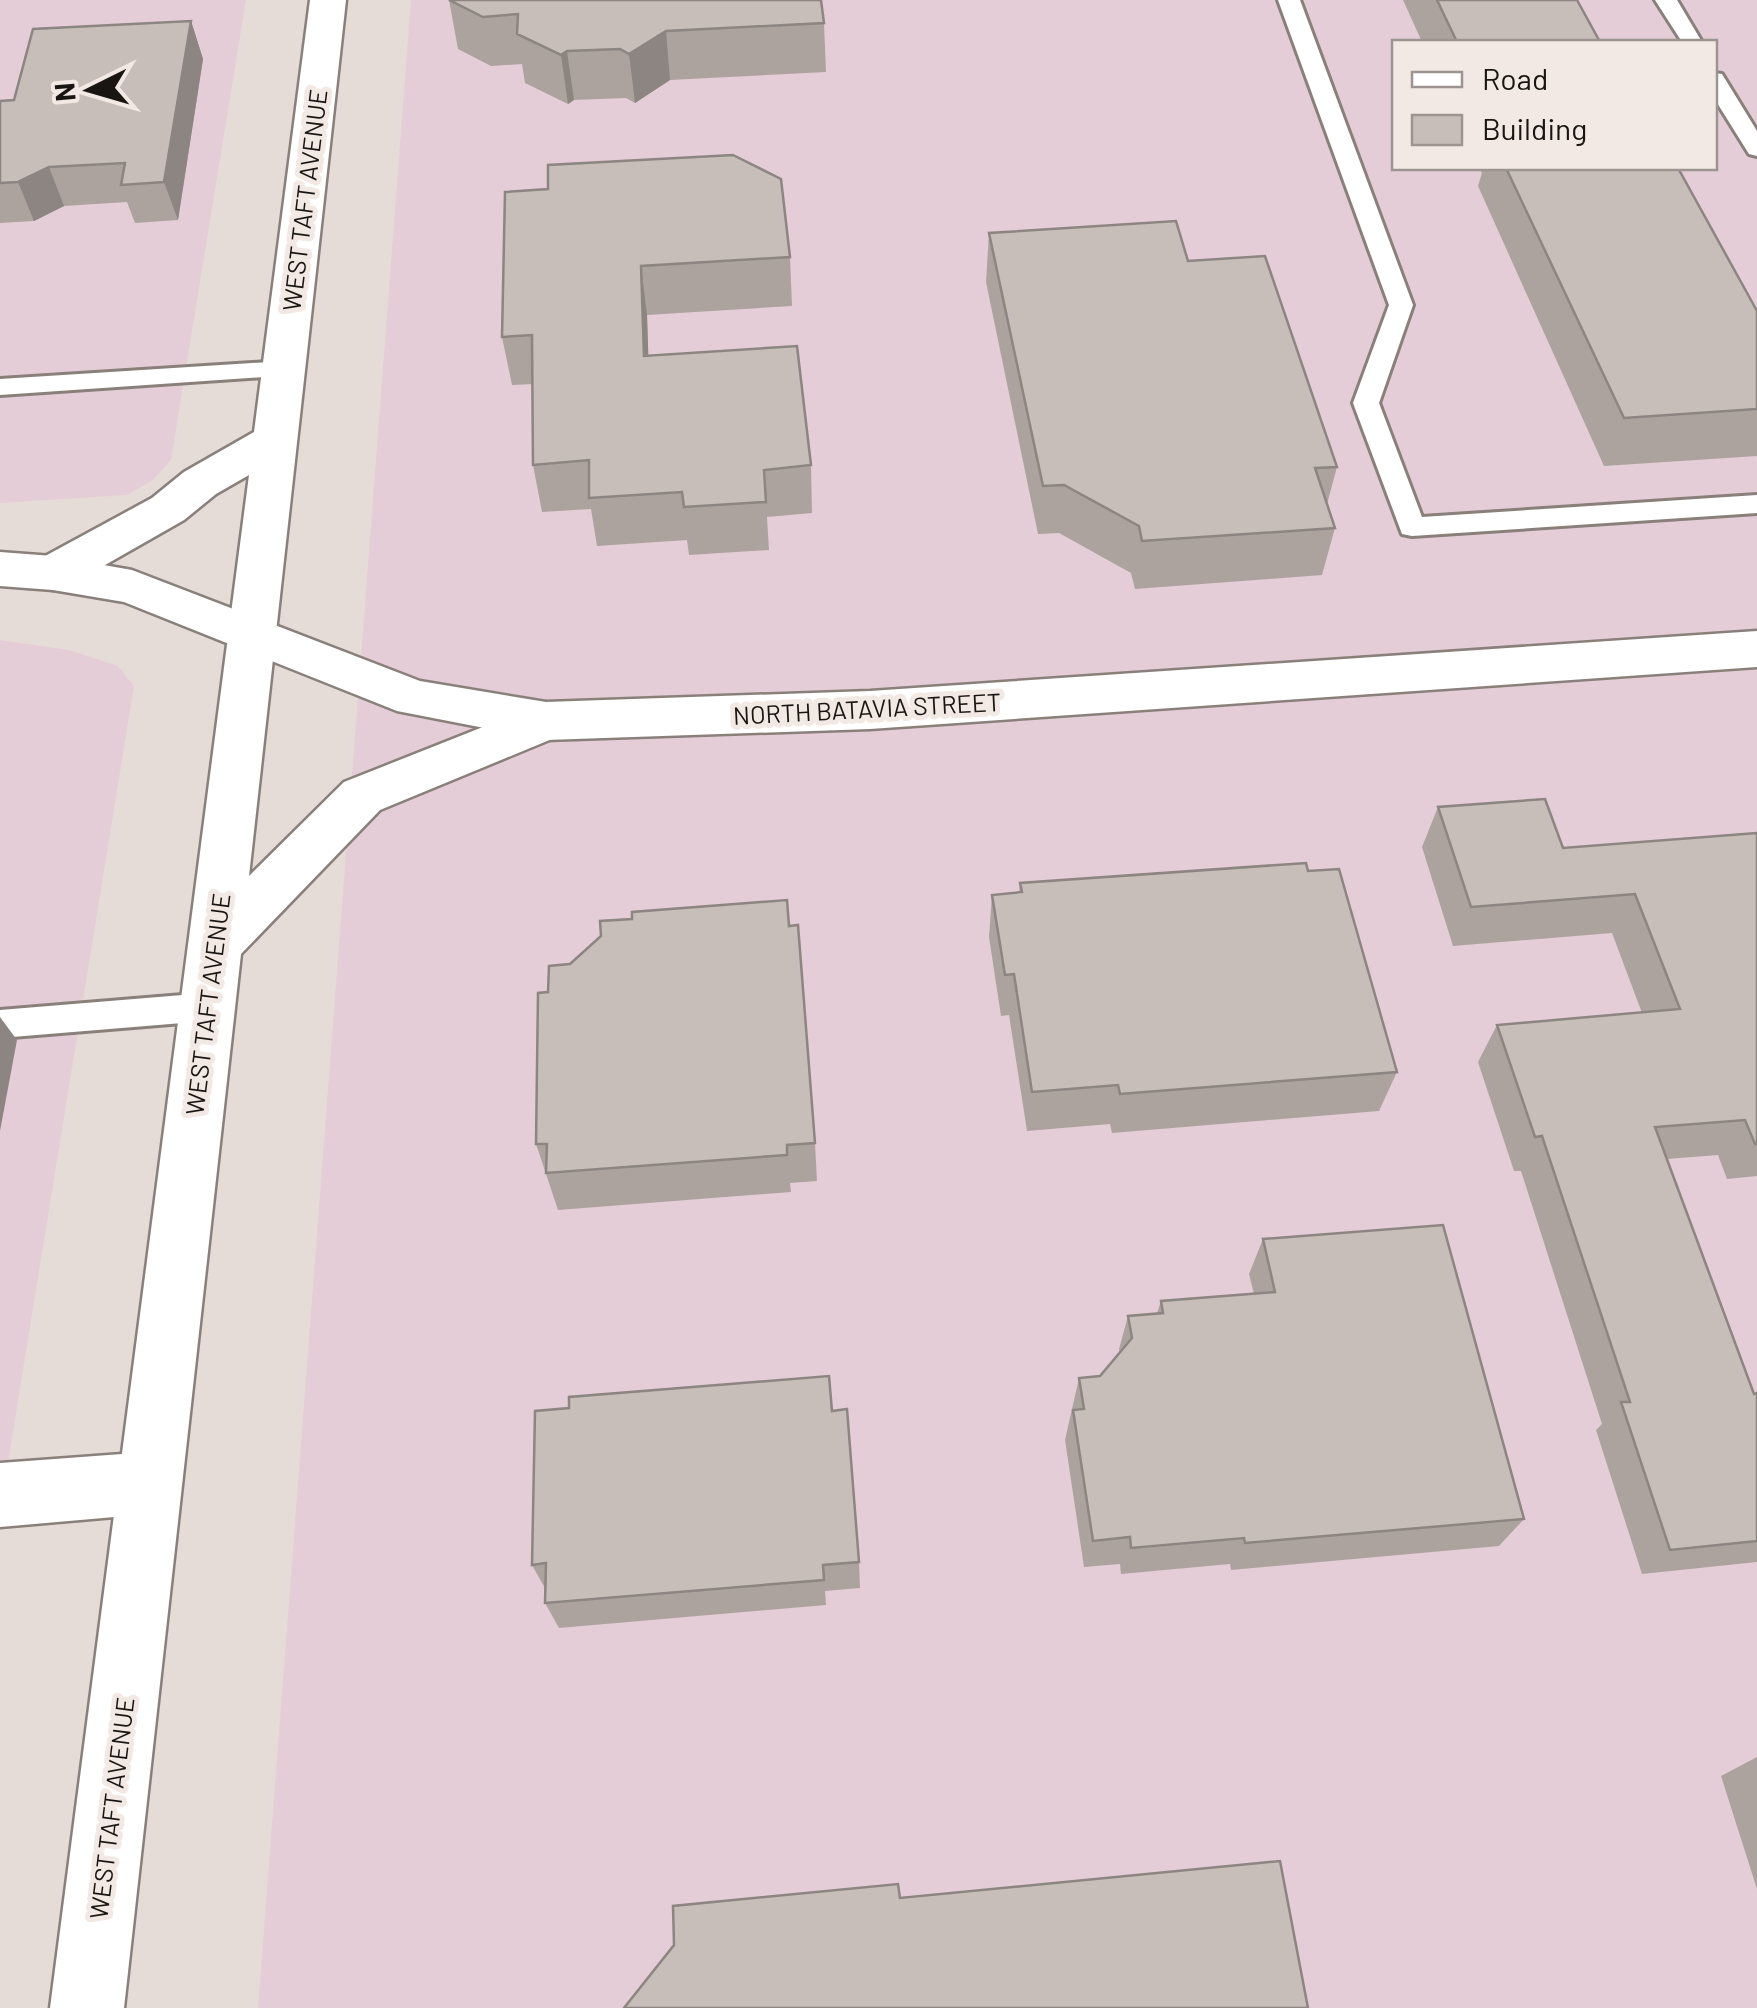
<svg xmlns="http://www.w3.org/2000/svg" width="1757" height="2008" viewBox="0 0 1757 2008" font-family="Barlow,sans-serif">
<style>
.industrial{fill:#e5cdd7;fill-rule:evenodd}
.lines{fill:none;stroke-linecap:round;stroke-linejoin:round}
.lane-casing{stroke:#89807c;stroke-width:6}
.street-casing{stroke:#89807c;stroke-width:5}
.secondary-casing{stroke:#89807c;stroke-width:5}
.primary-casing{stroke:#89807c;stroke-width:5}
.lane{fill:#fff;fill-rule:evenodd}
.street{fill:#fff;fill-rule:evenodd}
.secondary{fill:#fff;fill-rule:evenodd}
.primary{fill:#fff;fill-rule:evenodd}
.wall{fill:#aca39f}
.shaded-wall{fill:#8c8582}
.building{fill:#c8beb9;stroke:#8c8582;stroke-width:2.5}
.labels{text-anchor:middle;dominant-baseline:central;stroke-width:10;stroke-linejoin:round;paint-order:stroke}
.street-label{font-size:25px;fill:#181513;stroke:#f3e9e4}
</style>
<rect width="100%" height="100%" fill="#e6dcd7"/>
<!-- industrial -->
<path class="industrial" d="M0 0H246L171 460 153 480 127 495 0 503Z
M411 0H1757V2008H258ZM1394 42H1714V168H1394Z
M0 640 69 650 118 666 134 686 0 1512Z"/>
<g class="lines">
<!-- lane casing -->
<g class="lane-casing">
<path id="lane" d="M1278 0H1300L1413 305 1379 403 1422 517 1757 495V513L1412 536 1402 534 1353 403 1389 305Z
M1655 0H1677L1702 42H1682Z
M1714 73 1722 74 1757 131V156L1749 154 1714 98Z
M284 361 293 363 297 369 293 375 0 395V379Z
M207 993 219 997 223 1007 219 1017 207 1021 0 1038V1010Z"/>
</g>
<!-- street casing -->
<g class="street-casing">
<path id="street" d="M149 1452 172 1461 181 1483 172 1505 149 1514 0 1527V1463Z"/>
</g>
<!-- secondary casing -->
<g class="secondary-casing">
<path id="secondary" d="M0 552 53 556 132 570 420 681 546 702 870 691 1757 631V667L870 729 546 740 397 711 124 602 53 590 0 586Z"/>
</g>
<!-- primary casing -->
<g class="primary-casing">
<path id="primary" d="M310 0H346L249 876 344 782 546 702 564 708 571 721 564 734 380 810 241 954 124 2008H50L249 475 216 494 184 520 70 585 53 590 36 585 30 573 36 561 152 498 184 472 254 432Z"/>
</g>
<!-- lane -->
<use href="#lane" class="lane"/>
<!-- street -->
<use href="#street" class="street"/>
<!-- secondary -->
<use href="#secondary" class="secondary"/>
<!-- primary -->
<use href="#primary" class="primary"/>
</g>
<!-- wall -->
<path class="wall" d="M449 0 824 23 826 72 670 80 635 103 626 98 574 100 568 104 525 83 522 64 491 66 458 49Z
M1403 0H1577L1600 42H1422Z
M191 21 203 59 178 220 135 223 127 202 64 206 34 221 0 223V101L14 100Z
M1479 168H1678L1757 311V456L1604 466 1478 186 1482 173Z
M548 189 790 257 792 306 647 315 648 355 811 465 812 513 767 517 769 550 689 555 687 540 597 546 591 509 542 512 533 465V384L512 385 502 337Z
M989 233 1188 261 1337 467 1327 504 1335 528 1322 575 1135 589 1131 573 1059 533 1038 534 986 282Z
M1438 807 1563 848 1757 833V1176L1727 1179 1718 1155 1667 1159 1754 1394 1757 1393V1562L1642 1574 1596 1430 1602 1424 1521 1171H1514L1478 1062 1497 1025 1642 1013 1612 933 1453 946 1422 847Z
M1308 871 1397 1072 1379 1111 1112 1133 1110 1124 1027 1131 1009 1015 1001 1016 989 937 992 895 1019 893 1020 883Z
M789 926 815 1143 817 1181 790 1183 791 1192 558 1210 536 1144 548 992 570 964Z
M1263 1239 1524 1519 1499 1546 1231 1570 1230 1564 1121 1574 1120 1564 1084 1567 1065 1440 1079 1378 1100 1376 1120 1353 1119 1349 1128 1316 1157 1313 1161 1301 1254 1294 1249 1274Z
M832 1411 859 1562 860 1588 825 1591 826 1605 559 1628 545 1603 546 1590 532 1565Z
M1757 1757V1889L1721 1776Z"/>
<!-- shaded-wall -->
<path class="shaded-wall" d="M191 21 203 59 178 220 164 182Z
M666 31 670 80 635 103 629 54Z
M567 51 574 100 568 104 561 55Z
M49 167 64 206 34 221 18 182Z
M641 266 647 315 650 404 644 356Z
M0 1017 17 1040 0 1131Z"/>
<!-- building -->
<path class="building" d="M449 0H821L824 23 666 31 629 54 620 49 567 51 561 55 517 34 518 14 483 17Z
M1437 0H1577L1600 42H1457Z
M191 21 164 182 121 185 125 163 49 167 18 182 0 183V101L14 100 33 29Z
M733 155 781 179 790 257 641 266 644 356 797 346 811 465 764 470 766 502 684 507 682 492 589 498V460L533 465 532 335 502 337 505 192 548 189V165Z
M1506 168H1678L1757 311V409L1624 418Z
M1176 221 1188 261 1265 256 1337 467 1315 468 1335 528 1142 541 1139 526 1064 485 1043 486 989 233Z
M1545 799 1563 848 1757 833V1144H1755L1745 1120 1655 1127 1754 1394 1757 1393V1541L1670 1550 1621 1402H1630L1542 1136 1535 1137 1497 1025 1680 1009 1635 894 1471 907 1438 807Z
M1306 863 1308 871 1339 869 1397 1072 1120 1094 1118 1085 1032 1092 1014 974 1005 975 992 895 1022 892 1020 883Z
M787 900 789 926 798 925 815 1143 787 1145V1155L546 1173 547 1144H536L538 993 548 992 549 966 570 964 601 936 600 921 632 919V912Z
M1443 1225 1524 1519 1245 1543 1244 1538 1131 1548 1130 1537 1093 1541 1073 1410 1084 1409 1079 1378 1100 1376 1132 1338 1128 1316 1163 1313 1161 1301 1275 1292 1263 1239Z
M829 1376 832 1411 847 1409 859 1562 823 1565 824 1580 545 1603 546 1563 532 1565 535 1411 569 1408V1397Z
M1280 1861 1308 2008H624L674 1945 673 1906 898 1884 900 1898Z"/>
<g class="labels">
<!-- street labels -->
<g class="street-label">
<text transform="translate(304 200) rotate(-83)">WEST TAFT AVENUE</text>
<text transform="translate(867 708) rotate(-3)">NORTH BATAVIA STREET</text>
<text transform="translate(207 1004) rotate(-83)">WEST TAFT AVENUE</text>
<text transform="translate(111 1808) rotate(-83)">WEST TAFT AVENUE</text>
</g>
</g>
<!-- legend -->
<rect x="1392" y="40" width="325" height="130" fill="#f3e9e4" stroke="#9b9490" stroke-width="2.5"/>
<rect x="1412" y="72" width="50" height="15" fill="#ffffff" stroke="#9b9490" stroke-width="2.5"/>
<text x="1482" y="90" font-size="30" fill="#181513">Road</text>
<rect x="1412" y="115" width="50" height="30" fill="#c8beb9" stroke="#9b9490" stroke-width="2.5"/>
<text x="1482" y="140" font-size="30" fill="#181513">Building</text>
<!-- north arrow -->
<g transform="translate(90 90) rotate(265)" stroke="#f3e9e4" stroke-width="8" paint-order="stroke">
<path d="M0-8L18 38L0 25L-18 38Z" fill="#181513"/>
<text y="-15" font-size="28" font-weight="bold" text-anchor="middle" fill="#181513">N</text>
</g>
</svg>
